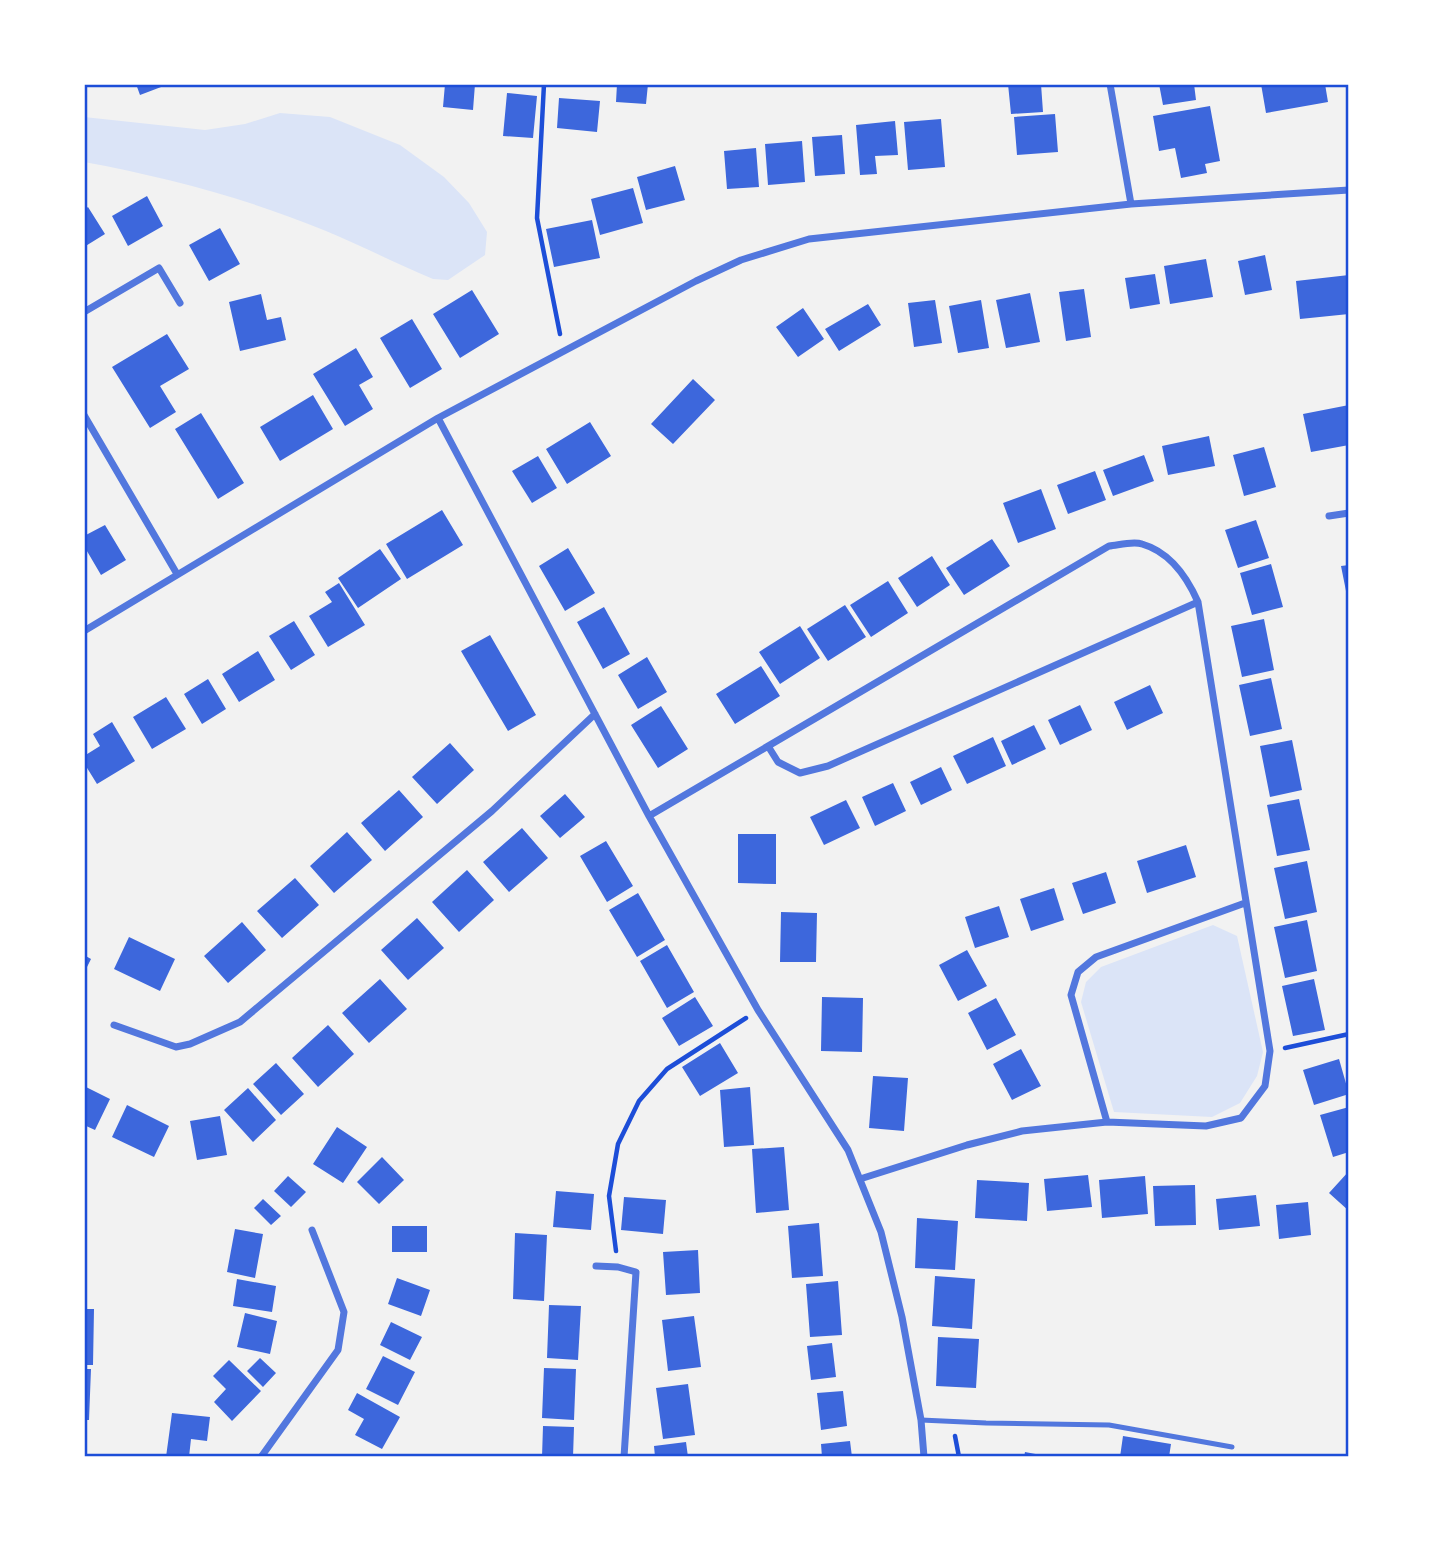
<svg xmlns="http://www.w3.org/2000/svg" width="1433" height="1541" viewBox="0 0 1433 1541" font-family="Helvetica,sans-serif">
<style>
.green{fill:#dbe4f7}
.building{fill:#3d67dc}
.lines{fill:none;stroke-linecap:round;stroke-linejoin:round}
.path{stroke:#1d4ed8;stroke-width:4.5}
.service{stroke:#5277de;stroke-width:5}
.minor{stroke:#5277de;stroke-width:7}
.neatline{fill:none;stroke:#1d4ed8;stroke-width:2.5}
</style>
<rect width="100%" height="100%" fill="#f2f2f2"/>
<!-- green -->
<path class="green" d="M280 113 330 117 400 145 444 177 469 203 487 232 485 255 448 280 433 279C397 264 362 246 326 231 249 199 166 177 84 162V117L205 130 245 124Z
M1213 925 1237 936 1263 1052 1257 1076 1240 1103 1212 1117 1114 1112 1081 1002 1086 982 1101 967Z"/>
<!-- building -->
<path class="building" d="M136 84H169L140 95Z
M445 84H475L473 110 443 107Z
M617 84H648L646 104 616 102Z
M1008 84H1041L1043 112 1011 114Z
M1159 84H1194L1196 100 1163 105Z
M1261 84H1325L1328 102 1266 113Z
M507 93 537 96 533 138 503 136Z
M559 98 600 101 597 132 557 128Z
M1210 106 1220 161 1205 164 1207 173 1181 178 1175 148 1159 151 1153 116Z
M1055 114 1058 152 1017 155 1014 117Z
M941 119 945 167 908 170 904 122Z
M895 121 898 155 875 156 877 174 860 175 856 125Z
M842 135 845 174 815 176 812 137Z
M802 141 805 182 768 185 765 144Z
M756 148 759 187 727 189 724 151Z
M675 166 685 200 646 210 637 177Z
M633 188 643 223 600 235 591 199Z
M147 196 163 226 128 246 112 216Z
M88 207 105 234 84 247V210Z
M592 220 600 258 554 267 546 229Z
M220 228 240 264 209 281 189 245Z
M1265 255 1272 290 1245 295 1238 261Z
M1206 259 1213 297 1170 304 1164 266Z
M1155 274 1160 304 1130 309 1125 278Z
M1349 275V314L1300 319 1296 281Z
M1084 289 1091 337 1066 341 1059 292Z
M472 290 499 334 460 358 433 314Z
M1030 293 1040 342 1006 348 996 300Z
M261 294 267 320 281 317 286 340 240 351 229 302Z
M935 300 942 343 914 347 908 303Z
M981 300 989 348 958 353 949 306Z
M868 304 881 325 839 351 825 329Z
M803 308 824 339 798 357 776 327Z
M412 319 442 369 410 388 380 338Z
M167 334 189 369 160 386 176 412 150 428 112 367Z
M356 348 373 377 359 385 373 409 345 426 313 374Z
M693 379 715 400 673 444 651 424Z
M313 395 333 429 280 461 260 427Z
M1349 405V445L1311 452 1303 414Z
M201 413 244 483 218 499 175 429Z
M590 422 611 456 567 484 546 449Z
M1209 436 1215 466 1168 475 1162 446Z
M1264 447 1276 487 1244 496 1233 455Z
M1144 455 1154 481 1113 496 1103 470Z
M538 456 557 488 532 503 512 471Z
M1095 471 1106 500 1068 514 1057 485Z
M1041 489 1056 529 1018 543 1003 503Z
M442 510 463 545 407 579 386 544Z
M1256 520 1269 558 1238 568 1225 530Z
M105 525 126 560 101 575 84 546V536Z
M992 539 1010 566 964 595 946 568Z
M568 548 595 593 565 611 539 566Z
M380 549 401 579 358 608 338 578Z
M932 556 950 585 917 607 898 578Z
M1271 564 1283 607 1252 615 1240 573Z
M1349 565V596H1347L1341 566Z
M888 581 908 613 871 637 850 605Z
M339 583 365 625 328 647 309 616 332 602 325 592Z
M845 605 866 637 828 661 807 629Z
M604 607 630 654 603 669 577 622Z
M1264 619 1274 670 1242 677 1231 626Z
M294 621 315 655 291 670 269 636Z
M800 626 820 658 780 684 759 652Z
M490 635 536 715 508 731 461 651Z
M258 651 275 680 239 702 222 674Z
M647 657 667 692 638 709 618 675Z
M761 666 780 696 735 724 716 694Z
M1271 678 1282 729 1250 736 1239 685Z
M208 679 226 709 202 724 184 694Z
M1150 685 1163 713 1127 730 1114 702Z
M166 697 186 729 152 749 133 717Z
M1080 705 1092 730 1060 745 1048 720Z
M661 706 688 749 658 768 631 725Z
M112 722 135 761 97 784 84 763V756L100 746 93 734Z
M1034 725 1046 749 1012 765 1001 741Z
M993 737 1006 766 967 784 953 756Z
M1292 740 1302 790 1270 797 1260 746Z
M450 743 474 770 437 804 412 777Z
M941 767 952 790 921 805 910 782Z
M893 783 906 811 875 826 862 797Z
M399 790 423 817 385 851 361 823Z
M565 794 585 817 560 838 540 816Z
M1299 799 1310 850 1277 856 1267 805Z
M846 800 860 828 824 845 810 817Z
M522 828 548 858 509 892 483 862Z
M347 832 372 860 334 893 310 866Z
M738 834H776V884L738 883Z
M606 841 633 886 607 902 580 856Z
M1186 845 1196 877 1147 893 1137 861Z
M1307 861 1317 912 1285 919 1274 868Z
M467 870 494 900 459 932 432 902Z
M1106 872 1116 903 1083 914 1072 883Z
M295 878 319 905 282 938 257 911Z
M1054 888 1064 920 1031 931 1020 899Z
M638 893 665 940 637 957 609 910Z
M999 906 1009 937 975 948 965 917Z
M781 912 817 913 816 962H780Z
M417 918 444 948 408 980 381 950Z
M1307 920 1317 971 1285 978 1274 927Z
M242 922 266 950 228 983 204 956Z
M129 937 175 959 160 991 114 969Z
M667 945 694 992 667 1008 640 961Z
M967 950 987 986 958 1001 939 965Z
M84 955 91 959 84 973Z
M380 979 407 1009 369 1043 342 1013Z
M1314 979 1325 1030 1293 1036 1282 986Z
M695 997 713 1026 679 1046 662 1018Z
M822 997 863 998 862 1052 821 1051Z
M996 998 1016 1035 987 1050 968 1013Z
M328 1025 354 1054 318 1087 292 1058Z
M720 1043 738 1073 700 1096 682 1067Z
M1021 1049 1041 1086 1012 1100 993 1064Z
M1339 1059 1349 1094 1314 1105 1303 1070Z
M276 1063 304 1094 281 1115 253 1084Z
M873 1076 908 1078 904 1131 869 1128Z
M84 1086 110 1099 95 1130 84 1125Z
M750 1087 754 1145 724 1147 720 1090Z
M248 1088 276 1120 253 1142 224 1110Z
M127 1105 169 1126 154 1157 112 1137Z
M1349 1107V1152L1333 1157 1320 1115Z
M220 1116 227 1155 197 1160 190 1121Z
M337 1127 367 1147 343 1183 313 1164Z
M784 1147 789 1210 756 1213 752 1149Z
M382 1157 404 1180 379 1204 357 1182Z
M1349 1171V1211L1329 1193Z
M1088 1175 1092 1207 1047 1211 1044 1179Z
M288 1176 306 1192 291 1207 274 1191Z
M1145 1176 1148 1214 1102 1218 1099 1180Z
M977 1180 1029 1183 1027 1221 975 1218Z
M1195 1185 1196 1225 1155 1226 1153 1186Z
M556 1191 594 1194 591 1230 553 1227Z
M1256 1195 1260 1226 1219 1230 1216 1199Z
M624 1197 666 1200 663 1234 621 1230Z
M263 1199 281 1216 271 1225 254 1208Z
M1308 1202 1311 1235 1279 1239 1276 1205Z
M917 1218 958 1221 955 1270 915 1268Z
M819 1223 823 1276 792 1278 788 1226Z
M392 1226H427V1252H392Z
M235 1229 263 1234 255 1278 227 1272Z
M515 1233 547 1235 544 1301 513 1299Z
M698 1250 700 1293 666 1295 663 1252Z
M935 1276 975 1279 972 1329 932 1326Z
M397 1278 430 1290 421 1316 388 1304Z
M237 1279 276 1286 272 1312 233 1306Z
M838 1281 842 1335 810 1337 806 1284Z
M549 1305 581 1306 578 1360 547 1358Z
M84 1309H94L93 1365H84Z
M245 1313 277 1321 270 1354 237 1347Z
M694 1316 701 1367 668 1371 662 1320Z
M391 1322 422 1337 410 1360 380 1345Z
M938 1337 979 1339 976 1388 936 1386Z
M832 1343 836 1377 811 1380 807 1346Z
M383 1356 415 1372 398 1405 366 1389Z
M260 1358 276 1373 263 1387 247 1371Z
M229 1360 261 1391 232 1421 214 1402 226 1389 213 1376Z
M544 1368 576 1369 574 1420 542 1418Z
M84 1369H91L89 1420H84Z
M688 1384 695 1435 663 1439 656 1388Z
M843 1391 847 1426 821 1430 817 1393Z
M357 1393 400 1417 382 1449 355 1435 364 1419 348 1410Z
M172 1413 210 1417 207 1441 191 1439 189 1457H166Z
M543 1426 574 1427 573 1457H542Z
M1123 1436 1171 1444 1169 1457H1120Z
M850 1441 852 1457H822L821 1444Z
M686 1442 688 1457H655L654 1446Z
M1025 1452 1046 1456V1457H1024Z"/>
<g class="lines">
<!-- path -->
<path class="path" d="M544 84 537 218 560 334
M1348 84 1349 100
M1285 1048 1349 1034
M616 1251 609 1196 618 1144 639 1101 667 1069 746 1018
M955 1436 959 1457"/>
<!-- service -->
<path class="service" d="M921 1420 986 1423 1109 1425 1232 1447"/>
<!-- minor -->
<path class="minor" d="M1110 84 1131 204
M84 312 159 268 180 303
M84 415 177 574
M438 418 649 816 758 1010 848 1150 881 1232 902 1317 921 1420 924 1457
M1329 516 1349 513
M84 631 438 418 696 281 741 260 809 239 1131 204 1349 190
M768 746 778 762 800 773 828 766 1198 602
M649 816 1109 546C1119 545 1133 541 1142 544 1170 552 1187 577 1198 602L1270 1051 1265 1086 1241 1118 1206 1126 1107 1122 1022 1131 967 1145 860 1179
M114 1025 176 1047 190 1044 240 1022 492 811 595 714
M1107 1122 1071 995 1078 972 1096 957 1245 903
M596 1266 618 1267 636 1272 624 1457
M261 1457 338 1350 344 1312 312 1230"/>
</g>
<!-- border -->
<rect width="1433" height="1541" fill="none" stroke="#ffffff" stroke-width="172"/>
<rect x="86" y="86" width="1261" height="1369" class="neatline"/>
</svg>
